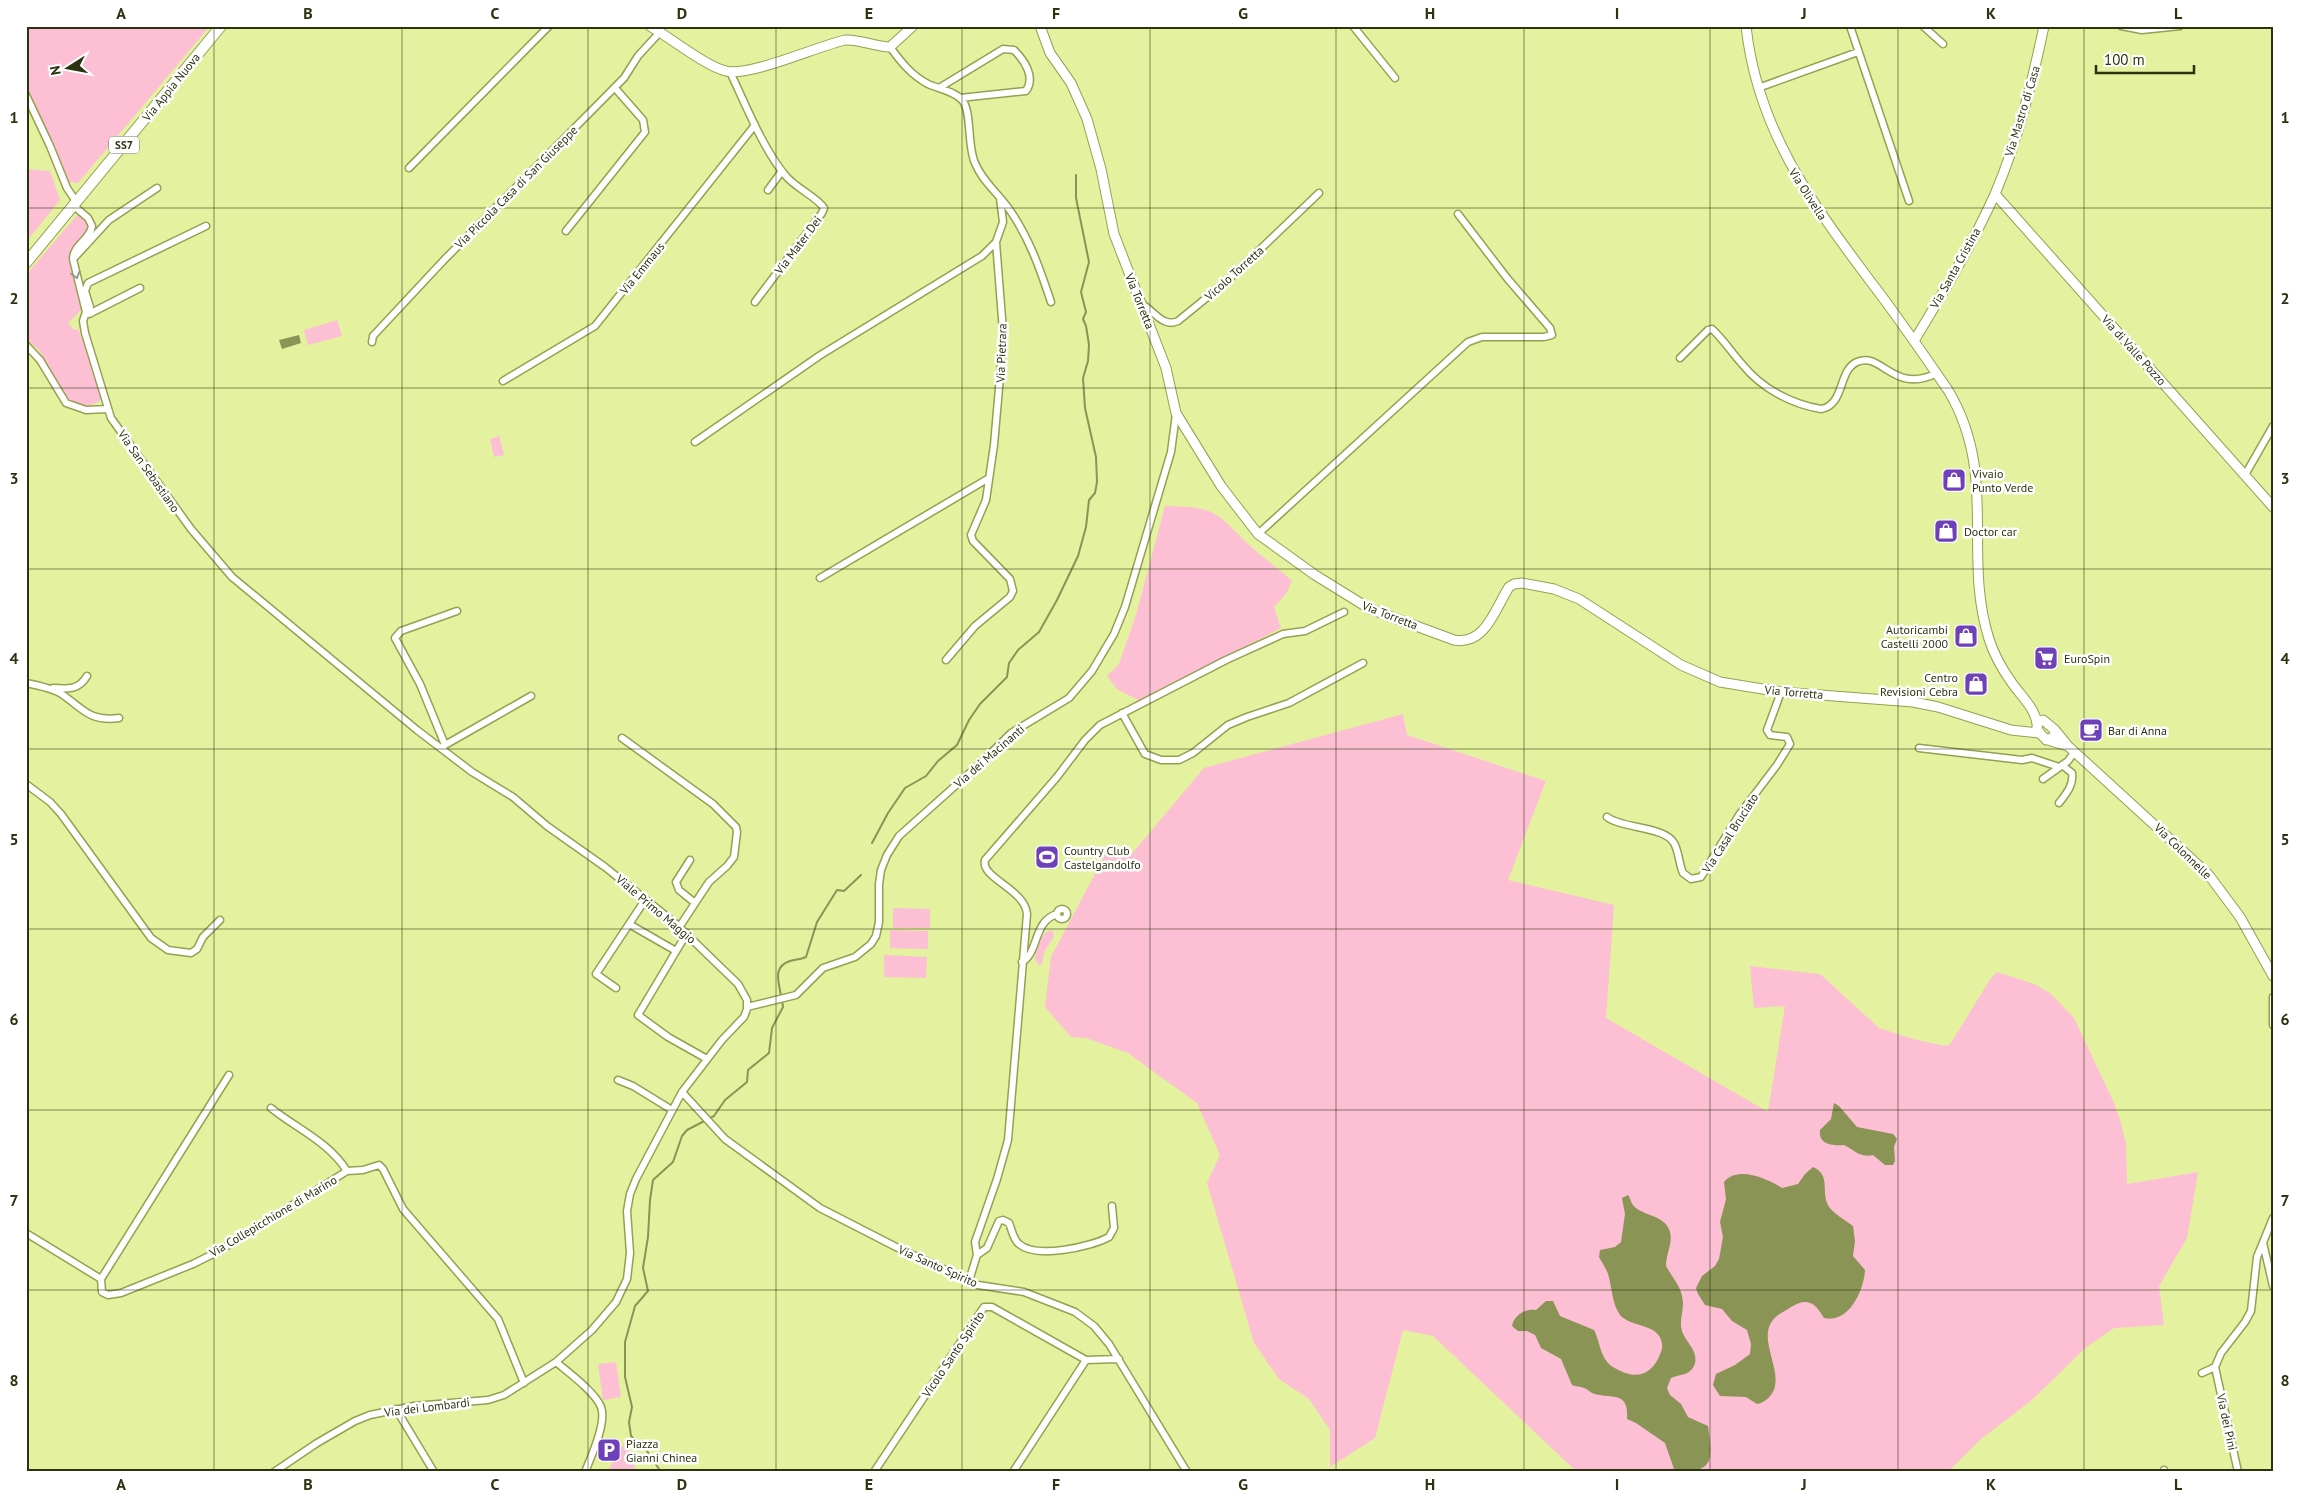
<svg xmlns="http://www.w3.org/2000/svg" width="2299" height="1498" viewBox="0 0 2299 1498" font-family="'PT Sans',sans-serif">
<style>
.green{fill:#fdbfd4}
.water{fill:#8a9455}
.lines{fill:none;stroke-linecap:round;stroke-linejoin:round}
.stream{stroke:#8a9455;stroke-width:2}
.street-casing{stroke:#95a051;stroke-width:9}
.secondary-casing{stroke:#95a051;stroke-width:11}
.primary-casing{stroke:#95a051;stroke-width:12}
.street{stroke:#fff;stroke-width:6}
.secondary{stroke:#fff;stroke-width:9}
.primary{stroke:#fff;stroke-width:10}
.oneway{stroke:#969888}
.grid{fill:none;stroke:#2d3210;stroke-width:1;stroke-opacity:0.55}
.labels{text-anchor:middle;dominant-baseline:central;stroke-width:5;stroke-linejoin:round;paint-order:stroke}
.shield{fill:#fff;stroke:#6c7058;stroke-width:1}
.shield-label{font-size:11px;font-weight:bold;fill:#2d3210}
.street-label{font-size:12px;fill:#2d3210;stroke:#fff}
.poi-label{font-size:12px;fill:#2d3210;stroke:#fff;text-anchor:start}
.neatline{fill:none;stroke:#2d3210;stroke-width:2}
.grid-label{font-size:16px;text-anchor:middle;font-weight:bold;fill:#2d3210}
</style>
<rect width="100%" height="100%" fill="#e4f19f"/>
<!-- green -->
<path class="green" d="M26 26H210L78 183 69 182 26 88Z
M26 169 50 171 60 200 26 242Z
M78 214 88 223V233L69 254 82 309 68 323 74 330 78 329 101 388 100 401 86 407 67 399 39 350 26 339V275Z
M337 320 342 336 308 345 304 330Z
M499 436 504 455 494 457 490 439Z
M1165 506C1214 507 1214 510 1248 544 1262 557 1278 568 1292 581L1286 594 1274 607 1281 628 1140 701 1117 689 1107 676 1119 664 1136 615Z
M1403 714 1407 735 1546 781 1508 880 1614 905 1606 1018 1768 1112 1785 1006 1754 1008 1750 966 1820 974 1879 1028 1913 1039 1945 1046 1949 1045 1954 1038 1991 978 1997 972 2034 984 2050 993 2074 1018 2114 1103 2121 1123 2126 1144 2127 1184 2198 1172 2187 1238 2159 1286 2164 1325 2114 1328 2085 1348 2032 1400 1981 1439 1948 1472H1577L1433 1336 1403 1330 1375 1438 1330 1467V1430L1309 1399 1279 1379 1254 1343 1207 1183 1220 1155 1197 1103 1128 1053 1086 1038 1071 1037 1045 1007 1051 957 1108 849 1130 856 1204 768Z
M893 908 930 909V928H893Z
M890 930 928 931V949L890 948Z
M1051 930 1054 933 1053 938 1044 952 1042 964 1038 965 1035 958C1037 949 1041 932 1051 930Z
M884 955 927 957 926 978 884 977Z
M616 1362 621 1397 603 1400 598 1364Z
M625 1442 626 1449 630 1451V1455L637 1472H607Z"/>
<!-- water -->
<path class="water" d="M299 335 301 343 282 349 279 340Z
M1834 1103 1839 1106 1857 1127 1893 1134 1897 1139 1894 1147 1895 1161 1893 1165H1885L1873 1155C1859 1158 1855 1150 1844 1145 1833 1146 1818 1145 1820 1130L1831 1119Z
M1813 1167C1831 1175 1821 1191 1828 1205 1832 1213 1845 1220 1853 1226L1855 1241 1853 1256 1865 1270C1864 1290 1849 1324 1824 1318 1819 1310 1814 1301 1804 1302 1796 1303 1790 1308 1783 1312 1751 1329 1780 1362 1775 1386 1774 1394 1765 1403 1757 1404L1746 1397 1720 1396 1713 1385 1716 1374 1735 1365 1750 1354 1751 1344 1747 1330 1732 1321 1722 1309 1705 1305 1698 1294 1696 1288 1702 1276 1715 1266 1719 1259 1723 1237 1720 1222 1726 1199 1724 1182C1738 1165 1768 1179 1782 1188L1798 1184 1805 1174Z
M1628 1195C1631 1199 1631 1205 1636 1208 1646 1216 1666 1216 1670 1232 1673 1243 1666 1254 1666 1266 1673 1279 1683 1288 1683 1304 1683 1313 1679 1322 1682 1331 1686 1343 1700 1352 1694 1366 1689 1376 1680 1374 1671 1378L1667 1388 1670 1395 1681 1404 1688 1417 1708 1426C1713 1462 1714 1472 1675 1472L1665 1443 1636 1423 1627 1419C1629 1391 1613 1399 1595 1394 1590 1393 1588 1389 1584 1388 1580 1386 1576 1387 1572 1385L1561 1359 1541 1348 1535 1335 1527 1331H1518L1512 1326C1514 1315 1526 1308 1536 1310L1546 1301H1553L1560 1316 1594 1330C1600 1341 1600 1359 1613 1367 1631 1378 1647 1379 1658 1359 1660 1354 1663 1350 1662 1344 1660 1323 1631 1328 1620 1315 1612 1304 1612 1287 1608 1274 1606 1268 1602 1263 1599 1257L1600 1250 1615 1247 1621 1242 1625 1214 1622 1198Z"/>
<g class="lines">
<!-- stream -->
<path class="stream" d="M872 843 888 813 905 788 926 776 938 761 957 745 969 720 980 704 1007 677 1009 663 1018 650 1039 632 1057 600 1078 556 1086 527 1089 500 1095 493 1097 482 1096 457 1085 408 1083 378 1088 361 1089 345 1086 326 1083 319 1086 312 1081 292 1089 262 1076 198V175
M781 996C779 982 772 967 790 961 796 959 800 960 806 957L817 922 837 890 844 891 861 875
M661 1472 645 1448 631 1436 629 1422 632 1407 625 1377V1342L635 1306 648 1291 643 1268 648 1237 650 1200 653 1180 673 1162 682 1136 687 1130 714 1116 725 1100 747 1082 748 1070 769 1053 772 1028 783 1007 782 1000"/>
<!-- street casing -->
<g class="street-casing">
<path id="street" d="M1353 26 1395 78
M1850 26 1909 201
M1923 26 1943 44
M2121 26 2142 30 2180 26
M890 47C901 62 911 75 928 84 939 89 954 91 962 100 972 110 967 146 975 163 982 181 998 193 1009 209 1029 237 1040 269 1051 302
M730 72C746 105 762 147 785 175 795 188 816 196 824 208L822 213 755 302
M939 88 1003 49 1014 50C1024 60 1036 77 1026 91L960 98
M1758 88 1858 52
M26 95 50 146 67 188 77 203
M409 168 549 26
M768 190 782 171
M74 206 88 218 92 226C90 240 73 245 73 259L86 312 83 321 85 333 111 418 191 529 232 577 417 730 472 772 513 797 547 826 605 867 675 923 738 984 747 1000V1009L744 1017 722 1040 682 1092 636 1179 630 1194 627 1211 630 1253 627 1279 616 1302 592 1330 556 1362 504 1395 488 1400 414 1406 370 1415 355 1421 317 1443 274 1472
M566 231 645 132 643 120 615 88
M75 257 109 220 157 188
M1142 304C1154 311 1163 328 1178 321L1226 282 1319 193
M86 312 90 307 85 291 88 283 206 226
M86 312 89 314 140 288
M372 342 373 336 444 260 624 78 638 56 660 32
M26 345 40 360 66 403 86 410 108 409
M1680 358 1708 330 1712 329C1723 339 1732 353 1742 364 1761 388 1791 404 1821 409 1845 405 1838 370 1857 362 1882 351 1893 395 1937 373
M503 381 595 326 755 125
M695 442 819 356 982 256 996 242
M2245 475 2273 426
M1258 534 1468 342 1482 337H1544L1552 335 1550 328 1507 278 1458 214
M820 578 989 478
M946 660 975 626 1010 597 1013 591 1010 579 973 541 971 535 986 500 994 445 1002 354 1003 331 996 242 1003 222 1000 198
M26 683C36 685 51 688 60 693 83 708 88 722 119 718
M53 688C68 689 79 690 87 676
M1122 713 1145 754 1161 760H1179L1193 753 1228 725 1247 717 1289 703 1363 663
M622 738 713 804 736 827 737 832 734 857 727 866 709 882 680 926
M445 745 531 696
M442 748 445 745 420 684 395 638 401 631 457 611
M1919 748 2022 760 2032 758 2059 767
M2043 779 2068 761 2075 751
M26 784 50 802 61 814 151 938 168 950 191 953 197 949 203 937 220 920
M2059 803C2066 794 2074 785 2072 773L2062 765
M1607 817C1623 829 1664 826 1674 843 1679 852 1679 864 1683 873L1691 879 1701 877 1739 815 1777 765 1790 744 1787 737 1770 735 1767 730 1781 692
M690 860 676 882 679 890 695 903
M1057 914a5 5 0 1 1 10 0a5 5 0 1 1-10 0Z
M629 924 676 951
M687 933 638 1015 668 1037 707 1059
M1022 962C1039 953 1033 921 1057 914
M616 988 596 974 645 900
M2273 997V1025
M747 1007 796 995 823 968 855 957 871 944 876 936 879 922V884L881 870 887 855 899 836 982 762 1011 733 1069 698 1092 671 1114 634 1125 607 1171 452 1176 414
M229 1075 101 1279 102 1292 108 1295 121 1293 193 1264 219 1251 347 1171 363 1170 379 1165 383 1169 403 1209 498 1319 524 1383
M618 1080 633 1086 672 1110
M682 1092 725 1139 820 1208 898 1248 978 1285 1024 1292 1075 1312 1094 1326 1109 1344 1187 1472
M271 1108C297 1129 329 1142 347 1171
M26 1233 101 1279
M2263 1243 2273 1286
M977 1255 975 1242 997 1179 1008 1140 1027 914C1025 889 980 878 985 860L1057 777 1085 740 1100 725 1226 660 1283 634 1305 631 1344 612
M969 1281 977 1255 987 1248 999 1221 1003 1220 1009 1223C1012 1230 1013 1239 1019 1244 1036 1259 1091 1247 1109 1237L1114 1228 1112 1206
M556 1362C569 1373 595 1392 601 1407 607 1422 591 1457 585 1472
M2202 1373 2215 1367
M396 1409 434 1472
M2164 1470V1472
M874 1472 984 1307H992L1086 1360
M1013 1472 1086 1360 1119 1359
M2238 1472 2215 1367 2221 1353 2245 1322 2251 1311 2257 1257 2273 1218"/>
</g>
<!-- secondary casing -->
<g class="secondary-casing">
<path id="secondary" d="M650 26C669 37 707 67 726 71 750 77 818 46 845 40 860 39 875 47 890 47L913 26
M1040 26 1050 53 1071 83 1087 119 1101 169 1114 234 1166 368 1176 413 1221 486 1258 534 1315 575 1370 609 1454 640C1485 646 1495 609 1509 587L1514 584 1522 583 1554 589 1579 599 1681 665 1720 682 1781 692 1913 702 1938 707 2011 730 2039 733
M1746 26C1757 129 1811 202 1871 282 1898 317 1923 354 1948 390 1999 475 1962 554 1989 639 1994 655 2002 669 2012 683 2021 696 2035 708 2037 724
M1995 194 2273 507
M1914 341C1943 293 1972 245 1995 194 2018 140 2032 83 2044 26
M2055 730 2068 746 2208 874 2240 917 2273 976
M2046 740 2054 737 2055 730 2043 720 2038 722 2037 727C2041 741 2055 742 2068 746"/>
</g>
<!-- primary casing -->
<g class="primary-casing">
<path id="primary" d="M26 263 221 26"/>
</g>
<!-- street -->
<use href="#street" class="street"/>
<!-- secondary -->
<use href="#secondary" class="secondary"/>
<!-- primary -->
<use href="#primary" class="primary"/>
</g>
<!-- one-way arrows -->
<defs><path id="oneway-chevron" d="M-2-3.5L2.5 0L-2 3.5" fill="none" stroke-width="1.6" stroke-linecap="round" stroke-linejoin="round" transform="scale(1.25)"/></defs>
<use class="oneway" href="#oneway-chevron" transform="translate(76 275) rotate(75)"/>
<!-- grid -->
<path class="grid" d="M214 26V1472M402 26V1472M588 26V1472M776 26V1472M962 26V1472M1150 26V1472M1336 26V1472M1524 26V1472M1710 26V1472M1898 26V1472M2084 26V1472M26 208H2273M26 388H2273M26 569H2273M26 749H2273M26 929H2273M26 1110H2273M26 1290H2273"/>
<!-- icons -->
<defs>
<g id="shop-square" transform="scale(1.25)"><rect x="-9" y="-9" width="18" height="18" rx="4" fill="#6e41b9" stroke="#fff"/><path d="M-5-2.5h2.3a2.7 3.5 0 0 1 5.4 0H5L5.5 6h-11ZM-1.5-2.5h3a1.5 2.3 0 0 0-3 0Z" fill="#fff"/></g>
<g id="supermarket-square" transform="scale(1.25)"><rect x="-9" y="-9" width="18" height="18" rx="4" fill="#6e41b9" stroke="#fff"/><path d="M-6-5.5h2.5l.6 2H6L4.5 2H-2.5L-4.4-4H-6ZM-1.5 3.2a1.3 1.3 0 1 0 .1 0ZM3 3.2a1.3 1.3 0 1 0 .1 0Z" fill="#fff"/></g>
<g id="cafe-square" transform="scale(1.25)"><rect x="-9" y="-9" width="18" height="18" rx="4" fill="#6e41b9" stroke="#fff"/><path d="M-5.5-4.5H6V0H3Q3 3.5 0 3.5H-2.5Q-5.5 3.5-5.5 0ZM3-3.2v2h1.7v-2ZM-6 4.5H4V6H-6Z" fill="#fff"/></g>
<g id="stadium-square" transform="scale(1.25)"><rect x="-9" y="-9" width="18" height="18" rx="4" fill="#6e41b9" stroke="#fff"/><path d="M0-5a6.5 5 0 1 0 0 10a6.5 5 0 1 0 0-10ZM-3.5-1.8h7v3.6h-7Z" fill="#fff"/></g>
<g id="parking-square" transform="scale(1.25)"><rect x="-9" y="-9" width="18" height="18" rx="4" fill="#6e41b9" stroke="#fff"/><path d="M-3.5-5.5H1a3.5 3.5 0 0 1 0 7H-1V5.5H-3.5ZM-1-3.4V-.6H.8a1.4 1.4 0 0 0 0-2.8Z" fill="#fff"/></g>
</defs>
<g fill-rule="evenodd">
<use href="#shop-square" x="1954" y="480"/>
<use href="#shop-square" x="1946" y="531"/>
<use href="#shop-square" x="1966" y="636"/>
<use href="#supermarket-square" x="2046" y="658"/>
<use href="#shop-square" x="1976" y="684"/>
<use href="#cafe-square" x="2091" y="730"/>
<use href="#stadium-square" x="1047" y="857"/>
<use href="#parking-square" x="609" y="1450"/>
</g>
<g class="labels">
<!-- shield labels -->
<rect class="shield" x="109" y="136.5" width="30" height="17" rx="4"/>
<g class="shield-label">
<text x="124" y="145">SS7</text>
</g>
<!-- street labels -->
<g class="street-label">
<text transform="translate(171 87) rotate(-51)">Via Appia Nuova</text>
<text transform="translate(2022 111) rotate(-73)">Via Mastro di Casa</text>
<text transform="translate(516 187) rotate(-45)">Via Piccola Casa di San Giuseppe</text>
<text transform="translate(1808 194) rotate(57)">Via Olivella</text>
<text transform="translate(798 245) rotate(-53)">Via Mater Dei</text>
<text transform="translate(642 268) rotate(-51)">Via Emmaus</text>
<text transform="translate(1955 268) rotate(-61)">Via Santa Cristina</text>
<text transform="translate(1234 273) rotate(-42)">Vicolo Torretta</text>
<text transform="translate(1140 301) rotate(68)">Via Torretta</text>
<text transform="translate(2134 350) rotate(48)">Via di Valle Pozzo</text>
<text transform="translate(1001 353) rotate(-88)">Via Pietrara</text>
<text transform="translate(149 471) rotate(55)">Via San Sebastiano</text>
<text transform="translate(1390 615) rotate(21)">Via Torretta</text>
<text transform="translate(1794 692) rotate(5)">Via Torretta</text>
<text transform="translate(989 756) rotate(-41)">Via dei Macinanti</text>
<text transform="translate(1730 833) rotate(-57)">Via Casal Bruciato</text>
<text transform="translate(2183 851) rotate(44)">Via Colonnelle</text>
<text transform="translate(656 909) rotate(40)">Viale Primo Maggio</text>
<text transform="translate(273 1216) rotate(-31)">Via Collepicchione di Marino</text>
<text transform="translate(938 1266) rotate(24)">Via Santo Spirito</text>
<text transform="translate(953 1354) rotate(-56)">Vicolo Santo Spirito</text>
<text transform="translate(427 1407) rotate(-7)">Via dei Lombardi</text>
<text transform="translate(2227 1422) rotate(78)">Via dei Pini</text>
</g>
<!-- poi labels -->
<g class="poi-label">
<text x="1972" y="473">Vivaio<tspan x="1972" dy="14">Punto Verde</tspan></text>
<text x="1964" y="531">Doctor car</text>
<text x="1948" y="629" text-anchor="end">Autoricambi<tspan x="1948" dy="14">Castelli 2000</tspan></text>
<text x="2064" y="658">EuroSpin</text>
<text x="1958" y="677" text-anchor="end">Centro<tspan x="1958" dy="14">Revisioni Cebra</tspan></text>
<text x="2108" y="730">Bar di Anna</text>
<text x="1064" y="850">Country Club<tspan x="1064" dy="14">Castelgandolfo</tspan></text>
<text x="626" y="1443">Piazza<tspan x="626" dy="14">Gianni Chinea</tspan></text>
</g>
</g>
<!-- border -->
<rect width="2299" height="1498" fill="none" stroke="#ffffff" stroke-width="55"/>
<!-- north arrow -->
<g transform="translate(68 68) rotate(259)" stroke="#ffffff" stroke-width="4" paint-order="stroke">
<path d="M0-4L9 19L0 12L-9 19Z" fill="#2d3210"/>
<text y="-8" font-size="14" font-weight="bold" text-anchor="middle" fill="#2d3210">N</text>
</g>
<!-- scale -->
<path d="M2096 65v8h98v-8" fill="none" stroke="#2d3210" stroke-width="2.5"/>
<text x="2104" y="65" font-size="15" fill="#2d3210" stroke="#ffffff" stroke-width="4" paint-order="stroke">100 m</text>
<rect x="28" y="28" width="2244" height="1442" class="neatline"/>
<g class="grid-label">
<text x="121" y="19">A</text>
<text x="308" y="19">B</text>
<text x="495" y="19">C</text>
<text x="682" y="19">D</text>
<text x="869" y="19">E</text>
<text x="1056" y="19">F</text>
<text x="1243" y="19">G</text>
<text x="1430" y="19">H</text>
<text x="1617" y="19">I</text>
<text x="1804" y="19">J</text>
<text x="1991" y="19">K</text>
<text x="2178" y="19">L</text>
<text x="14" y="123">1</text>
<text x="2285" y="123">1</text>
<text x="14" y="304">2</text>
<text x="2285" y="304">2</text>
<text x="14" y="484">3</text>
<text x="2285" y="484">3</text>
<text x="14" y="664">4</text>
<text x="2285" y="664">4</text>
<text x="14" y="845">5</text>
<text x="2285" y="845">5</text>
<text x="14" y="1025">6</text>
<text x="2285" y="1025">6</text>
<text x="14" y="1206">7</text>
<text x="2285" y="1206">7</text>
<text x="14" y="1386">8</text>
<text x="2285" y="1386">8</text>
<text x="121" y="1490">A</text>
<text x="308" y="1490">B</text>
<text x="495" y="1490">C</text>
<text x="682" y="1490">D</text>
<text x="869" y="1490">E</text>
<text x="1056" y="1490">F</text>
<text x="1243" y="1490">G</text>
<text x="1430" y="1490">H</text>
<text x="1617" y="1490">I</text>
<text x="1804" y="1490">J</text>
<text x="1991" y="1490">K</text>
<text x="2178" y="1490">L</text>
</g>
</svg>
